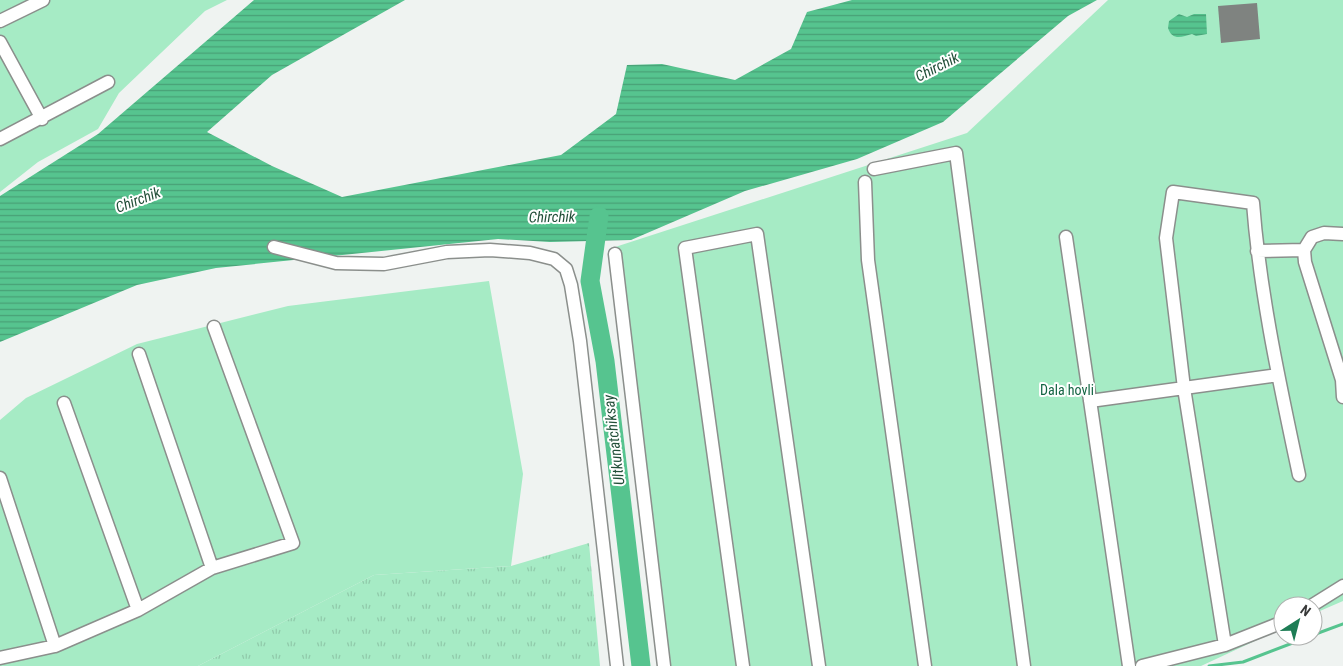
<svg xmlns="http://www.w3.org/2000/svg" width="1343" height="666" viewBox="0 0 1343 666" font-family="'Roboto Condensed',sans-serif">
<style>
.grass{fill:url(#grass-tufts)}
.green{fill:#a6ebc5}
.water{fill:url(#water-rules)}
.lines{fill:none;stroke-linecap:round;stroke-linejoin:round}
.stream{stroke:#56c48f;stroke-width:3}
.river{stroke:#56c48f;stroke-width:19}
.building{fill:#7f8380}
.minor-casing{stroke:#8b8f8c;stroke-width:15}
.minor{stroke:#fff;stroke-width:12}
.labels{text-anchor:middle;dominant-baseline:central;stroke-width:4;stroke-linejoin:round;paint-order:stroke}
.park-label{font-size:14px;fill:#136543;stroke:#fff}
.water-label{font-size:15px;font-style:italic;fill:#224f39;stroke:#fff}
</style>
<defs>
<pattern id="grass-tufts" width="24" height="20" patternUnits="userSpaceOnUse" patternTransform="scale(1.25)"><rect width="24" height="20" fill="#a6ebc5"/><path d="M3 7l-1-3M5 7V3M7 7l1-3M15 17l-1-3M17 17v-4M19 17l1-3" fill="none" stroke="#90caaa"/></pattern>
<pattern id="water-rules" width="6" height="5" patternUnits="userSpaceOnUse" patternTransform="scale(1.25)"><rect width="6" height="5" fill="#56c48f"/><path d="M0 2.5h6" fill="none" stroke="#48a076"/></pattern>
</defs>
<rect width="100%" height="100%" fill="#eff3f1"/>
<!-- grass -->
<path class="grass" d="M589 543 600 666H198L374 575 511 566Z"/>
<!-- green -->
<path class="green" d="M0 0H227L205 11 119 93 98 129 38 162 0 192Z
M1108 0H1343V601L1313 614V606H1283V628L1201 666H669L609 249 967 133Z
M489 281 523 474 511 566 374 575 198 666H0V420L26 398 137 344 288 306Z"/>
<!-- water -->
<path class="water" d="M254 0H405L272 75 207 132 272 166 342 197 561 155 616 114 627 65 662 64 735 80 791 49 807 12 852 0H1097L1068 16 943 122 857 159 745 191 631 240 550 242 498 239 216 268 137 285 0 342V196L98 134Z
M1179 14 1187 17 1194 14H1206L1207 34 1196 36 1192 34C1182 37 1172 41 1168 28L1169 21Z"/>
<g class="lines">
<!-- stream -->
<path class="stream" d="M1313 635 1343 624
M1209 666 1243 662 1311 636"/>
<!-- river -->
<path class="river" d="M599 216 590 281 605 361 641 666"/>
</g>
<!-- building -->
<path class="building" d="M1257 3 1260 39 1221 43 1218 6Z"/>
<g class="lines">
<!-- minor casing -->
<g class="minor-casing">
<path id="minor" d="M0 21 43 0
M0 42 42 119
M0 139 108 82
M874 169 956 153 1024 666
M865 182 868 260 925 666
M1343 234 1324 233 1312 237 1304 250 1305 262 1342 380 1343 397
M1066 237 1129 666
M274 247 336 263 384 264 447 252 490 250 530 253 554 259 566 269 571 285 580 341 617 666
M1257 251 1304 250
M615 254 664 666
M139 354 212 568
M1090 401 1278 375
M64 403 138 610
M0 478 55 646
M1311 606 1343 586
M1225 645 1184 388 1166 238 1173 192 1253 203C1260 295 1280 385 1299 475
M0 658 55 646 138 610 212 568 293 543 214 327
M743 666 685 248 757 234 819 666
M1142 666 1225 645 1283 622"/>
</g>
<!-- minor -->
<use href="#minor" class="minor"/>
</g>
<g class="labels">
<!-- park labels -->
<g class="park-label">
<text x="1067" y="390">Dala hovli</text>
</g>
<!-- water labels -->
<g class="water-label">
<text transform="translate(937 67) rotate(-27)">Chirchik</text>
<text transform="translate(138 200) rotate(-21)">Chirchik</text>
<text transform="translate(552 217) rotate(-1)">Chirchik</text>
<text transform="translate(614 440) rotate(-97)">Ultkunatchiksay</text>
</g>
</g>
<!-- north arrow -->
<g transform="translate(1298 621) rotate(36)"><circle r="24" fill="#ffffff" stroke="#afb0af"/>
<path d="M0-4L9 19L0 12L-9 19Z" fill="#1e7d55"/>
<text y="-8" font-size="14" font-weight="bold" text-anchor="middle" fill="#373938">N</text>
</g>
</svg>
